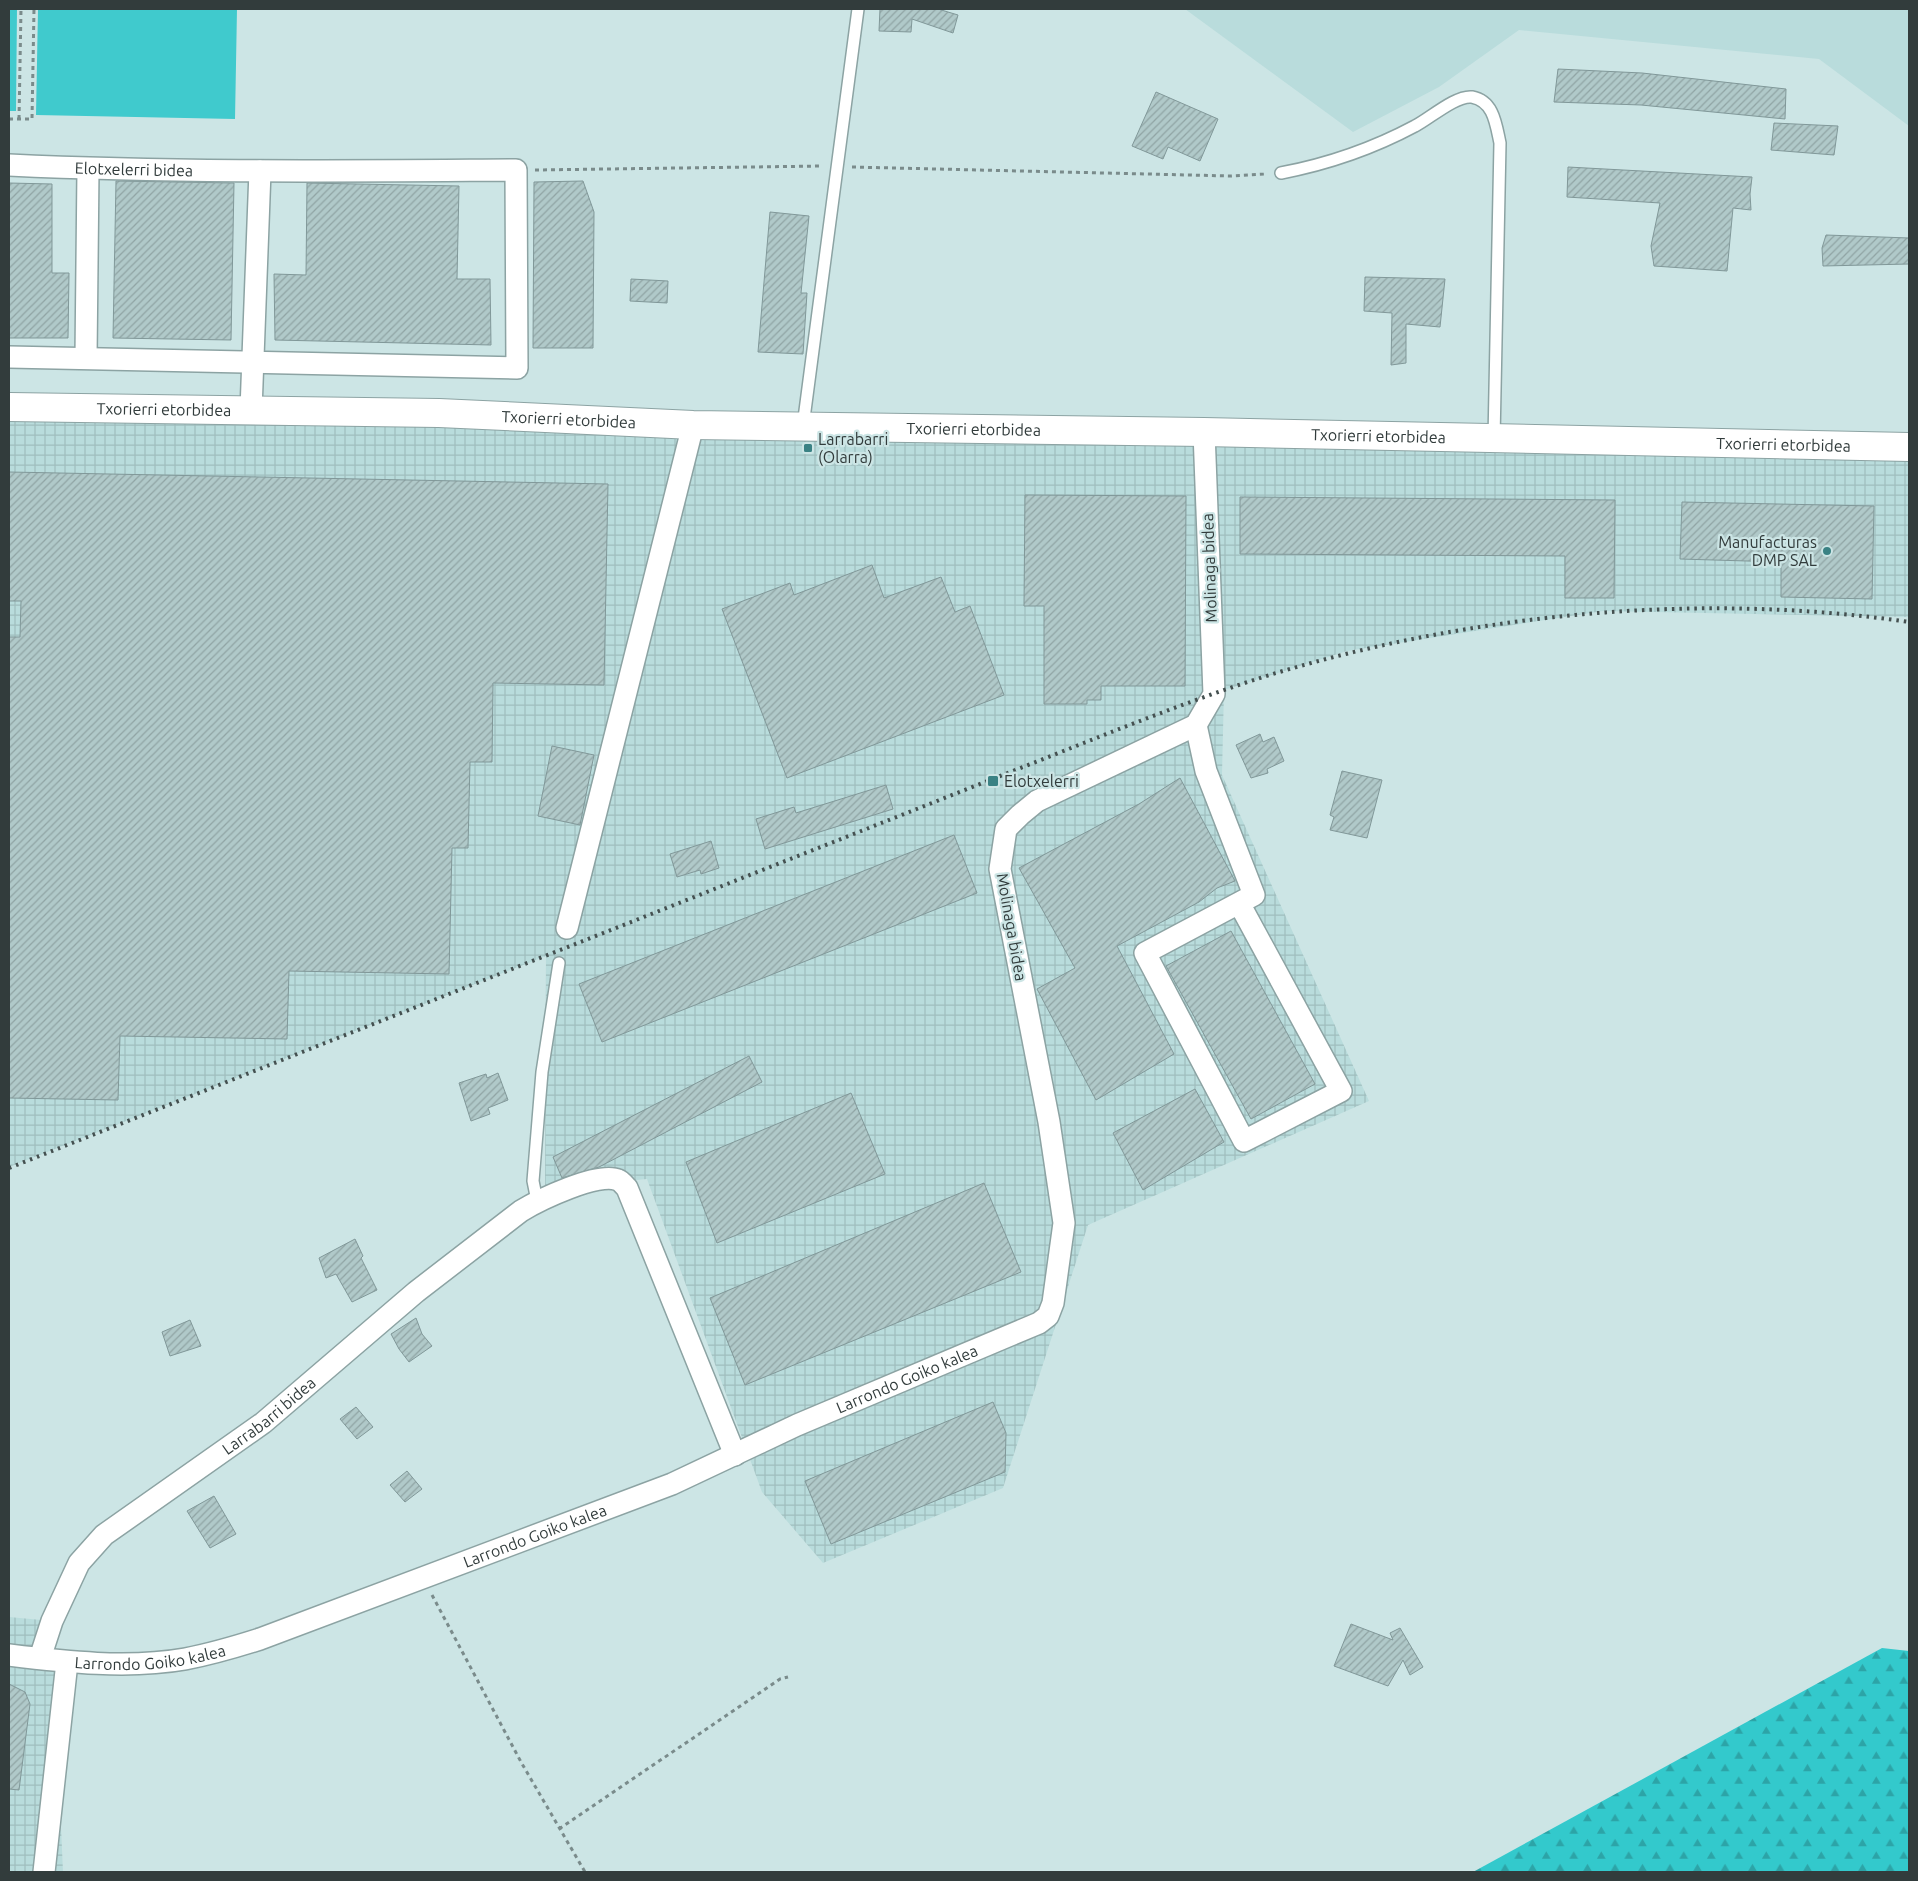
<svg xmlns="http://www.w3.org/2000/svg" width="1918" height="1881" viewBox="0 0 1918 1881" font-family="Ubuntu,sans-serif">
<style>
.built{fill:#b9dcdc}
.industrial{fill:url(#industrial-grid)}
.forest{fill:url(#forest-firs)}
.park{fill:#40cacd}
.building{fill:url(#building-hatch);stroke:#819899}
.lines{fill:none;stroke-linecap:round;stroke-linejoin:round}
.lane-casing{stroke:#8ca3a3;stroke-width:14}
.street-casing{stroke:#8ca3a3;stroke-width:24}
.secondary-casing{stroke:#8ca3a3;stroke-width:30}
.path{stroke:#7a8b8b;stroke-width:3;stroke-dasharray:4 4;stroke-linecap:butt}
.lane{stroke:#fff;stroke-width:11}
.street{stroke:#fff;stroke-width:21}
.secondary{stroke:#fff;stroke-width:28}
.rail{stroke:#445050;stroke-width:4;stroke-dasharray:2.5 5;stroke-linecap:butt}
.poi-dot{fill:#3a8284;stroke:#cce5e5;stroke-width:2}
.labels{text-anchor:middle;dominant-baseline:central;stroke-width:4.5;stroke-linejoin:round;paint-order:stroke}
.street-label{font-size:16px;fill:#323c3c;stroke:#cce5e5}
.poi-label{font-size:16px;fill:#323c3c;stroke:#cce5e5;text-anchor:start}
</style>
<defs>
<pattern id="industrial-grid" width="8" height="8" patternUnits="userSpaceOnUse" patternTransform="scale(1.25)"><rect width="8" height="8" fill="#b9dcdc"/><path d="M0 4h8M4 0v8" fill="none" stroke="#a0bebe"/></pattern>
<pattern id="forest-firs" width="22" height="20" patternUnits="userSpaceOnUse" patternTransform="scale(1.25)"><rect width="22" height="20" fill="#33c9cc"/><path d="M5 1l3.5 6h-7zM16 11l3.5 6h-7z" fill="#2ca4a7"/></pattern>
<pattern id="building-hatch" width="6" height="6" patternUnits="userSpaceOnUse" patternTransform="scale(1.25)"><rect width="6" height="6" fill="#b0c9c9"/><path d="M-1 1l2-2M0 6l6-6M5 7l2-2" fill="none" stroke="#90a4a4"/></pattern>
</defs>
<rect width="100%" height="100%" fill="#cce5e5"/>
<!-- built -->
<path class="built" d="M1185 9H1909V126L1819 59 1519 30 1439 87 1353 132Z"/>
<!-- industrial -->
<path class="industrial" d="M9 416 1909 457V617L1603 611 1347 651 1224 690 1222 775 1369 1101 1088 1225 1003 1488 823 1563 762 1492 647 1179 545 1189 546 956 9 1167Z
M9 1617 52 1621 63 1872H9Z"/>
<!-- forest -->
<path class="forest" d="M1882 1648 1909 1651V1872H1473Z"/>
<!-- park -->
<path class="park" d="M9 9H17L16 111H9Z
M38 9H237L235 119 36 115Z"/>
<!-- building -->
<path class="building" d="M880 9H938L958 15 953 33 912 19 911 32 879 31Z
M1558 69 1642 73 1786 89 1785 119 1641 105 1554 102Z
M1156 92 1218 119 1200 161 1168 147 1163 159 1132 146Z
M1774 123 1838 126 1834 155 1771 150Z
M1568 167 1752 177 1750 194 1751 210 1733 208 1727 271 1654 266 1651 246 1660 203 1567 197Z
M116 181 234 183 231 340 113 338Z
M583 181 594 212 593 348H533L534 182Z
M9 183 52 184V273H69L68 338H9Z
M307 183 459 186 457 279H490L491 345 275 340 274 274 306 275Z
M770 212 809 216 801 293H807L803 354 758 352Z
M1826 235 1909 238V264L1823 266 1822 248Z
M1365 277 1445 279 1440 327 1406 324V363L1391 365 1392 313 1364 311Z
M631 279 668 281 667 303 630 301Z
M9 472 608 484 604 685 493 683 492 762H470L468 848H452L449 974 289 971 287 1039 120 1036 118 1100 9 1098V637H20L21 601H9Z
M1025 495 1186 496 1185 686H1101V700H1087V704H1044V606H1024Z
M1240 497 1615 500 1614 598H1565V556L1240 554Z
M1682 502 1874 506 1872 599 1781 597V562L1680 559Z
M872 565 884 598 941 577 955 612 970 606 1004 695 787 778 722 609 790 583 794 595Z
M1260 734 1263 742 1274 737 1284 761 1267 769 1268 773 1251 778 1236 745Z
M552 746 594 755 580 825 538 816Z
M1342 771 1382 780 1367 838 1330 830 1334 817 1330 815Z
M1180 778 1235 881 1217 888 1199 902 1117 946 1174 1054 1096 1100 1037 989 1075 968 1019 868 1139 804Z
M886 785 893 809 765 849 756 819 794 807 796 813Z
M954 835 977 893 602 1042 579 984Z
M711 841 719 868 701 874 700 870 677 877 670 854Z
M1231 931 1315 1084 1251 1119 1166 966Z
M749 1056 762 1082 599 1167 562 1178 553 1157Z
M498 1073 508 1100 488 1108 490 1114 471 1121 459 1083 486 1074 487 1078Z
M1195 1089 1224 1142 1143 1190 1113 1133Z
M851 1093 885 1174 717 1243 686 1162Z
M984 1183 1021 1272 745 1385 710 1298Z
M355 1239 363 1256 361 1258 377 1290 352 1302 336 1274 326 1278 319 1258Z
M416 1318 422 1334 432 1346 409 1362 399 1349 391 1334Z
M190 1320 201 1346 170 1356 162 1332Z
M993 1402 1006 1433 1005 1472 831 1544 805 1481Z
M356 1407 373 1427 357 1439 340 1419Z
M407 1471 422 1489 405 1502 390 1485Z
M214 1496 236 1534 210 1548 187 1511Z
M1351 1624 1393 1640 1390 1633 1400 1628 1423 1667 1410 1675 1403 1660 1388 1686 1334 1666Z
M9 1684 25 1692 30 1704 19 1790 9 1789Z"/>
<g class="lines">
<!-- lane casing -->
<g class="lane-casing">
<path id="lane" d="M1281 173C1328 164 1372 149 1415 126 1429 119 1456 95 1472 97 1494 101 1496 125 1500 143L1494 439
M803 426 858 9
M537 1201 533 1181 542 1072 559 963"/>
</g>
<!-- street casing -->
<g class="street-casing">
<g id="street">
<path id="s1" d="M9 165C178 173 347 171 516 170L517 368 9 357"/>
<path d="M86 358 88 169"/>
<path d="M251 410 260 171"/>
<path d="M1196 725 1206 771 1254 895 1145 953 1244 1141 1341 1091 1239 903"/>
<path d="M567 928 693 425"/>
<path id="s2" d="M9 1655C66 1662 128 1669 185 1659 211 1654 235 1647 260 1639L672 1484 797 1425 1039 1323 1048 1316 1053 1303 1064 1223 1049 1122 1000 869 1006 829 1020 815 1037 801 1196 725 1214 694 1204 432"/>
<path id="s3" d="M40 1658 52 1621 79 1563 104 1535 263 1423 416 1292 521 1211C539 1200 599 1171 618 1180 621 1181 625 1186 627 1188L735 1455"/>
<path d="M44 1872 67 1662"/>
</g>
</g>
<!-- secondary casing -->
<g class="secondary-casing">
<g id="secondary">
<path id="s4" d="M9 407 439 413 693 425 1204 432 1909 447"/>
</g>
</g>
<!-- path -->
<path class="path" d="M9 119H32L34 9
M19 119 21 9
M852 167 1231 176 1266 174
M535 170 823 166
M432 1595 521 1762 585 1872
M559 1829 780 1679 788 1677"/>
<!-- lane -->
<use href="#lane" class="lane"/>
<!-- street -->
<use href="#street" class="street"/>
<!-- secondary -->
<use href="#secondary" class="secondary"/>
<!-- rail -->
<path class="rail" d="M9 1168 1114 731C1163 712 1213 693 1263 677 1467 614 1697 591 1909 622"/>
</g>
<!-- markers -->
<g class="poi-dot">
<rect x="803" y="443" width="10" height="10" rx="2.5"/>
<circle cx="1827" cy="551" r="5"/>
<rect x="987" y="775" width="12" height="12" rx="2.5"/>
</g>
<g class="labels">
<!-- street labels -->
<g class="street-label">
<text stroke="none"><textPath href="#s1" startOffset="125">Elotxelerri bidea</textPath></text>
<text stroke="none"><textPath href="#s4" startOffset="155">Txorierri etorbidea</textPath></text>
<text stroke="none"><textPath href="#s4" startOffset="560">Txorierri etorbidea</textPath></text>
<text stroke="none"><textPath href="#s4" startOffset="965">Txorierri etorbidea</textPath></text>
<text stroke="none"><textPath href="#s4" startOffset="1370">Txorierri etorbidea</textPath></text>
<text stroke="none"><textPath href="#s4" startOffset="1775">Txorierri etorbidea</textPath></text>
<text transform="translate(1209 568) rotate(-92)">Molinaga bidea</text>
<text transform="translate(1012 927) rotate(80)">Molinaga bidea</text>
<text stroke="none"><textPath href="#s2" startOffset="952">Larrondo Goiko kalea</textPath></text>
<text stroke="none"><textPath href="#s3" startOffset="344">Larrabarri bidea</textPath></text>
<text stroke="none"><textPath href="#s2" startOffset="548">Larrondo Goiko kalea</textPath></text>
<text stroke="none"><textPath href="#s2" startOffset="142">Larrondo Goiko kalea</textPath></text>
</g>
<!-- poi labels -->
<g class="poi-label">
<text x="818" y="439">Larrabarri<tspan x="818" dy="18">(Olarra)</tspan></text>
<text x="1817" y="542" text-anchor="end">Manufacturas<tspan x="1817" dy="18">DMP SAL</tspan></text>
<text x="1004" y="781">Elotxelerri</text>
</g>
</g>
<!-- border -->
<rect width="1918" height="1881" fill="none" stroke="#323c3c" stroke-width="20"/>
</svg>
